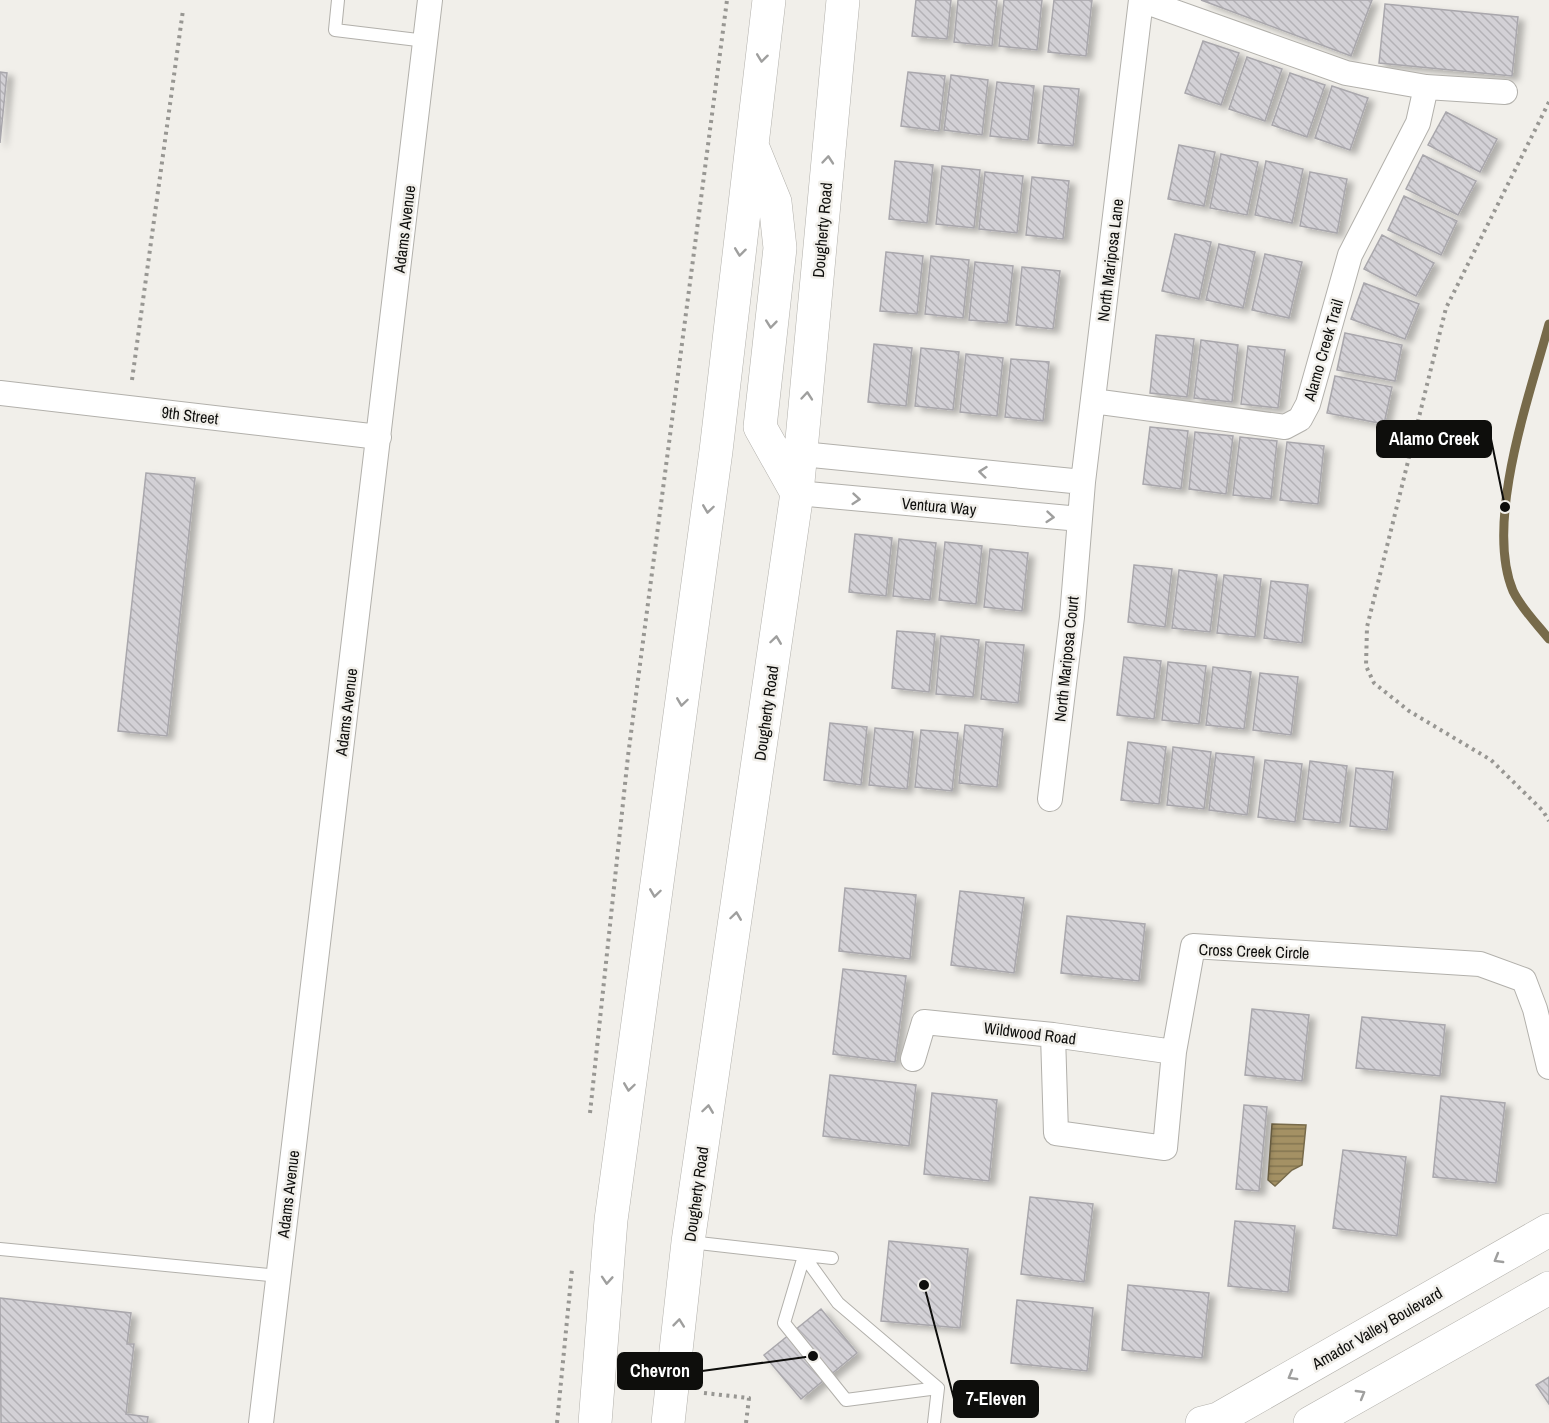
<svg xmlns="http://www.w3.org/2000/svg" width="1549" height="1423" viewBox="0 0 1549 1423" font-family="'Archivo Narrow',sans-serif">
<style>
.water{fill:url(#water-rules);stroke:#776a4a;stroke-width:1.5}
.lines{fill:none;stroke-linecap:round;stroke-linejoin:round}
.stream{stroke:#776a4a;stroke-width:9}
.building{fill:url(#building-back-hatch);stroke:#a9a7ac;stroke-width:1.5;filter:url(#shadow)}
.lane-casing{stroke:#b2b0ab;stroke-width:14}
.street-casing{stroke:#b2b0ab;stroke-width:26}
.secondary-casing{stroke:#b2b0ab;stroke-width:34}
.path{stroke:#989793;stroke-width:4;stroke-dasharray:3 4.5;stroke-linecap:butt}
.lane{stroke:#fff;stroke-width:12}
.street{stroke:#fff;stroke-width:24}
.secondary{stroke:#fff;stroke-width:33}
.oneway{stroke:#9f9f9e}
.labels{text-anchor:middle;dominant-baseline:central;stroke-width:5;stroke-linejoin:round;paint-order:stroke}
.street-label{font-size:16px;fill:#0e0e0c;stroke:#f1efea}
.leader{fill:none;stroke:#0e0e0c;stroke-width:2}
.callout-dot{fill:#0e0e0c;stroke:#f1efea;stroke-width:2}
.callout{fill:#0e0e0c;stroke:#0e0e0c;stroke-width:2}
.callout-label{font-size:18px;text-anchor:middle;font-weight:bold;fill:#fff}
</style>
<defs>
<pattern id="water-rules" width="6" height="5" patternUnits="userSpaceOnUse" patternTransform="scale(1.5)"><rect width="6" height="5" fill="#a49164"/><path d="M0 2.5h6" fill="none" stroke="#847551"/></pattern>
<pattern id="building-back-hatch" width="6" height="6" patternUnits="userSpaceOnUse" patternTransform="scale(1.5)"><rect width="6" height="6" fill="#d3d1d6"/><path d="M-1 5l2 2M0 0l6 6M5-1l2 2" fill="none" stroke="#b4b2b6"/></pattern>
<filter id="shadow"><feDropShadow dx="6" dy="4" stdDeviation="3" flood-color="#0004"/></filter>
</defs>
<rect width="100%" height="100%" fill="#f1efea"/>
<!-- water -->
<path class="water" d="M1272 1124 1306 1125 1302 1165 1292 1170 1275 1186 1268 1180Z"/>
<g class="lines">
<!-- stream -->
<path class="stream" d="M1549 324C1530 394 1484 522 1513 591 1521 608 1537 624 1549 639"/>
</g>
<!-- building -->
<path class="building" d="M916 0H951L947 39 912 36Z
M958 0H997L992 46 954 42Z
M1004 0H1042L1037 50 999 46Z
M1054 0H1092L1086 56 1048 52Z
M1201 0H1372L1351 56Z
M1385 4 1518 17 1512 76 1379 63Z
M1203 41 1239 53 1221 105 1185 93Z
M1247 57 1282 69 1265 121 1229 109Z
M0 72 7 73 0 143Z
M908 72 945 76 939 131 901 126Z
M1290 73 1325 85 1307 137 1272 125Z
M951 75 988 80 982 135 944 130Z
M997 82 1034 86 1028 140 990 136Z
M1044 86 1079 89 1073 146 1038 143Z
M1332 86 1368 98 1350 150 1315 138Z
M1446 112 1497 139 1480 172 1428 145Z
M1179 145 1215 152 1204 206 1168 199Z
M1221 154 1258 162 1247 215 1210 208Z
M1423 155 1476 181 1458 215 1406 189Z
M895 161 933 165 927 223 889 219Z
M1266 161 1303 169 1292 223 1255 215Z
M942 166 980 170 974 228 936 224Z
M985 172 1023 176 1017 233 979 229Z
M1310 172 1347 179 1337 233 1300 226Z
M1032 177 1069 181 1063 239 1026 235Z
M1404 196 1457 221 1441 255 1388 230Z
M1175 234 1211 242 1199 299 1162 291Z
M1382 235 1434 263 1416 296 1364 269Z
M1219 244 1255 252 1243 308 1206 300Z
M886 252 923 256 917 314 880 311Z
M1265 254 1302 262 1289 318 1252 310Z
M931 256 969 260 963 318 925 314Z
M975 262 1013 266 1007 323 969 320Z
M1022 267 1060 271 1053 329 1016 325Z
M1364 283 1419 304 1405 339 1351 319Z
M1345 333 1402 345 1395 381 1337 370Z
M1156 335 1194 339 1187 397 1150 393Z
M1201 340 1238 345 1232 402 1194 398Z
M874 344 912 348 906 406 868 402Z
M1248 346 1285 350 1278 408 1241 404Z
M921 348 959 352 953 410 915 406Z
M966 354 1003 358 997 416 960 412Z
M1011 359 1049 362 1043 421 1005 417Z
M1335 376 1392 387 1384 424 1327 413Z
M1150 427 1188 431 1181 489 1143 484Z
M1195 432 1233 436 1226 494 1189 489Z
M1240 437 1277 441 1271 499 1233 495Z
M1287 442 1324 446 1318 504 1280 500Z
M146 473 195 478 167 736 118 731Z
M855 534 892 538 886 596 849 592Z
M899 539 936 543 930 600 893 596Z
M945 542 982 546 976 604 939 600Z
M990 549 1028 553 1022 611 984 607Z
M1134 565 1172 569 1165 627 1128 622Z
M1179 570 1217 575 1210 632 1172 628Z
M1224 575 1261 579 1255 637 1217 633Z
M1271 581 1308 585 1302 643 1264 638Z
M897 631 935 634 929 692 892 688Z
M941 636 979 640 973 697 936 694Z
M986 642 1024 645 1018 703 981 699Z
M1124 657 1161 661 1154 719 1117 715Z
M1168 662 1206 666 1199 724 1162 720Z
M1213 667 1251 672 1244 729 1206 725Z
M1260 673 1298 677 1291 735 1253 730Z
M830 723 867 727 861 785 824 780Z
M965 725 1003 729 997 787 959 783Z
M875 728 913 732 907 789 869 785Z
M921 730 958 733 952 791 915 787Z
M1128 742 1166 747 1159 804 1121 800Z
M1173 747 1211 752 1204 809 1167 805Z
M1216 753 1254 757 1247 815 1209 810Z
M1265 760 1302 764 1295 822 1258 817Z
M1310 761 1347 766 1340 823 1303 819Z
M1356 768 1393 772 1387 830 1350 826Z
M845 888 916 895 910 959 839 951Z
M960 891 1024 898 1014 973 951 965Z
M1067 916 1145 924 1139 981 1061 973Z
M843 969 906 976 895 1062 833 1054Z
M1252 1009 1309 1015 1302 1081 1245 1075Z
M1362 1017 1445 1025 1440 1076 1356 1068Z
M830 1075 916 1085 909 1146 823 1136Z
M932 1093 997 1100 989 1181 924 1174Z
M1441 1096 1505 1103 1496 1183 1433 1177Z
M1244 1105 1267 1107 1259 1191 1236 1189Z
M1343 1150 1406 1157 1397 1236 1333 1228Z
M1030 1197 1093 1204 1084 1282 1021 1274Z
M1235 1221 1295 1226 1288 1292 1228 1286Z
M889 1241 968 1249 960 1328 881 1321Z
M1128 1285 1209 1293 1202 1358 1122 1350Z
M0 1298 131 1313 127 1344H134L126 1414 148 1417 147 1423H1Z
M1017 1300 1093 1308 1087 1371 1011 1363Z
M821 1309 857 1353 801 1399 764 1355Z
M1549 1377V1404L1536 1385Z"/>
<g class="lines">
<!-- lane casing -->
<g class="lane-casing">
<path id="lane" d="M338 0 335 30 426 41
M690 1242 832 1258
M0 1249 279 1276
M804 1256 784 1323 846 1400 938 1388
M804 1256 838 1303 938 1388 934 1423"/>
</g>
<!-- street casing -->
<g class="street-casing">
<path id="street" d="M1141 0 1346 73 1426 87 1505 92
M0 393 379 437
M1093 401 1285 427 1300 419 1308 404 1350 255 1418 123 1426 87
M802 454 1083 482
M797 493 1080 519
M1050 799 1072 617 1083 482 1141 0
M1053 1035 1056 1133 1165 1148 1174 1052 1193 946 1480 964 1524 980 1535 1009 1549 1067
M913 1059 924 1022 1053 1035 1174 1052
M261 1423 430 0"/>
</g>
<!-- secondary casing -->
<g class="secondary-casing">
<path id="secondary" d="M753 148 775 202 780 248 760 427 797 493
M595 1423 611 1220 716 451 769 0
M668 1423 688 1242 797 493 843 0
M1202 1423 1218 1419 1549 1230
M1310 1423 1549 1288"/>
</g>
<!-- path -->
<path class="path" d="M1549 102 1446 308 1367 627 1366 666 1374 683 1409 711 1491 760 1543 811 1549 821
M132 380 183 10
M590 1113 628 756 727 0
M704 1393 749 1398 746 1423
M557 1423 572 1269"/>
<!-- lane -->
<use href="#lane" class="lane"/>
<!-- street -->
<use href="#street" class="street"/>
<!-- secondary -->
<use href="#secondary" class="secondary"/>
</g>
<!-- one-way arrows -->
<defs><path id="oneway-chevron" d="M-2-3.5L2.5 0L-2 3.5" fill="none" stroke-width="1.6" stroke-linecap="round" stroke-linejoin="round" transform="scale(1.5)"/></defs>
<g class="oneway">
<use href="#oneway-chevron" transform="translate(762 58) rotate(97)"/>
<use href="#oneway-chevron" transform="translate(828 160) rotate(-85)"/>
<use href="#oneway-chevron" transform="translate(740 252) rotate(97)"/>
<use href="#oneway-chevron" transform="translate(771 324) rotate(96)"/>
<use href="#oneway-chevron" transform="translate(807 396) rotate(-85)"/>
<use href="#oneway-chevron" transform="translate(983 472) rotate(-174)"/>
<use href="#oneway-chevron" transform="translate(856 499) rotate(5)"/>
<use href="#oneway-chevron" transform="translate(708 509) rotate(98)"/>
<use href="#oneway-chevron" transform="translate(1050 517) rotate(5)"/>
<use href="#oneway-chevron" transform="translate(776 640) rotate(-82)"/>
<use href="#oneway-chevron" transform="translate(682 702) rotate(98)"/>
<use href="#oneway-chevron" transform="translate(655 893) rotate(98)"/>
<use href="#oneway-chevron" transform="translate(736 916) rotate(-82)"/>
<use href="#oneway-chevron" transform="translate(629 1087) rotate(98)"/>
<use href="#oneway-chevron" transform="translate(708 1109) rotate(-82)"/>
<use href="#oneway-chevron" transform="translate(1498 1259) rotate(150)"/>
<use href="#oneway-chevron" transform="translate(607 1280) rotate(94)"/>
<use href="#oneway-chevron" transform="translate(679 1323) rotate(-84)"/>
<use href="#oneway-chevron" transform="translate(1292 1376) rotate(150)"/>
<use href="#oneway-chevron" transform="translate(1361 1394) rotate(-30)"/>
</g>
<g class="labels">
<!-- street labels -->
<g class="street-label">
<text transform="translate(404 229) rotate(-83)">Adams Avenue</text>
<text transform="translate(822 230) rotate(-85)">Dougherty Road</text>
<text transform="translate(1110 260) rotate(-83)">North Mariposa Lane</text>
<text transform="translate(1323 350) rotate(-74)">Alamo Creek Trail</text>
<text transform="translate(190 415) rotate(7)">9th Street</text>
<text transform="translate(939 506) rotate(5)">Ventura Way</text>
<text transform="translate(1066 659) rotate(-84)">North Mariposa Court</text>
<text transform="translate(346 712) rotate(-83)">Adams Avenue</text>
<text transform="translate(766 713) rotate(-82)">Dougherty Road</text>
<text transform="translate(1254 951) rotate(2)">Cross Creek Circle</text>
<text transform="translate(1030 1033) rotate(7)">Wildwood Road</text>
<text transform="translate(288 1194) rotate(-83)">Adams Avenue</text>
<text transform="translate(696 1194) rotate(-82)">Dougherty Road</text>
<text transform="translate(1377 1328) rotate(-30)">Amador Valley Boulevard</text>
</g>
</g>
<!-- callouts -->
<path class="leader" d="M1505 507L1491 439M813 1356L702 1371M924 1285L954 1399"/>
<g class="callout-dot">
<circle cx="1505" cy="507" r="6"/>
<circle cx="813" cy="1356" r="6"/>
<circle cx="924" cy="1285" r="6"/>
</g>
<g class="callout">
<rect x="1377" y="421" width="114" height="36" rx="6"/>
<rect x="618" y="1353" width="84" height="36" rx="6"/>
<rect x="954" y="1381" width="84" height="36" rx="6"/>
</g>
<g class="callout-label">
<text x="1434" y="445">Alamo Creek</text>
<text x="660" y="1377">Chevron</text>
<text x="996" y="1405">7-Eleven</text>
</g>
</svg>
